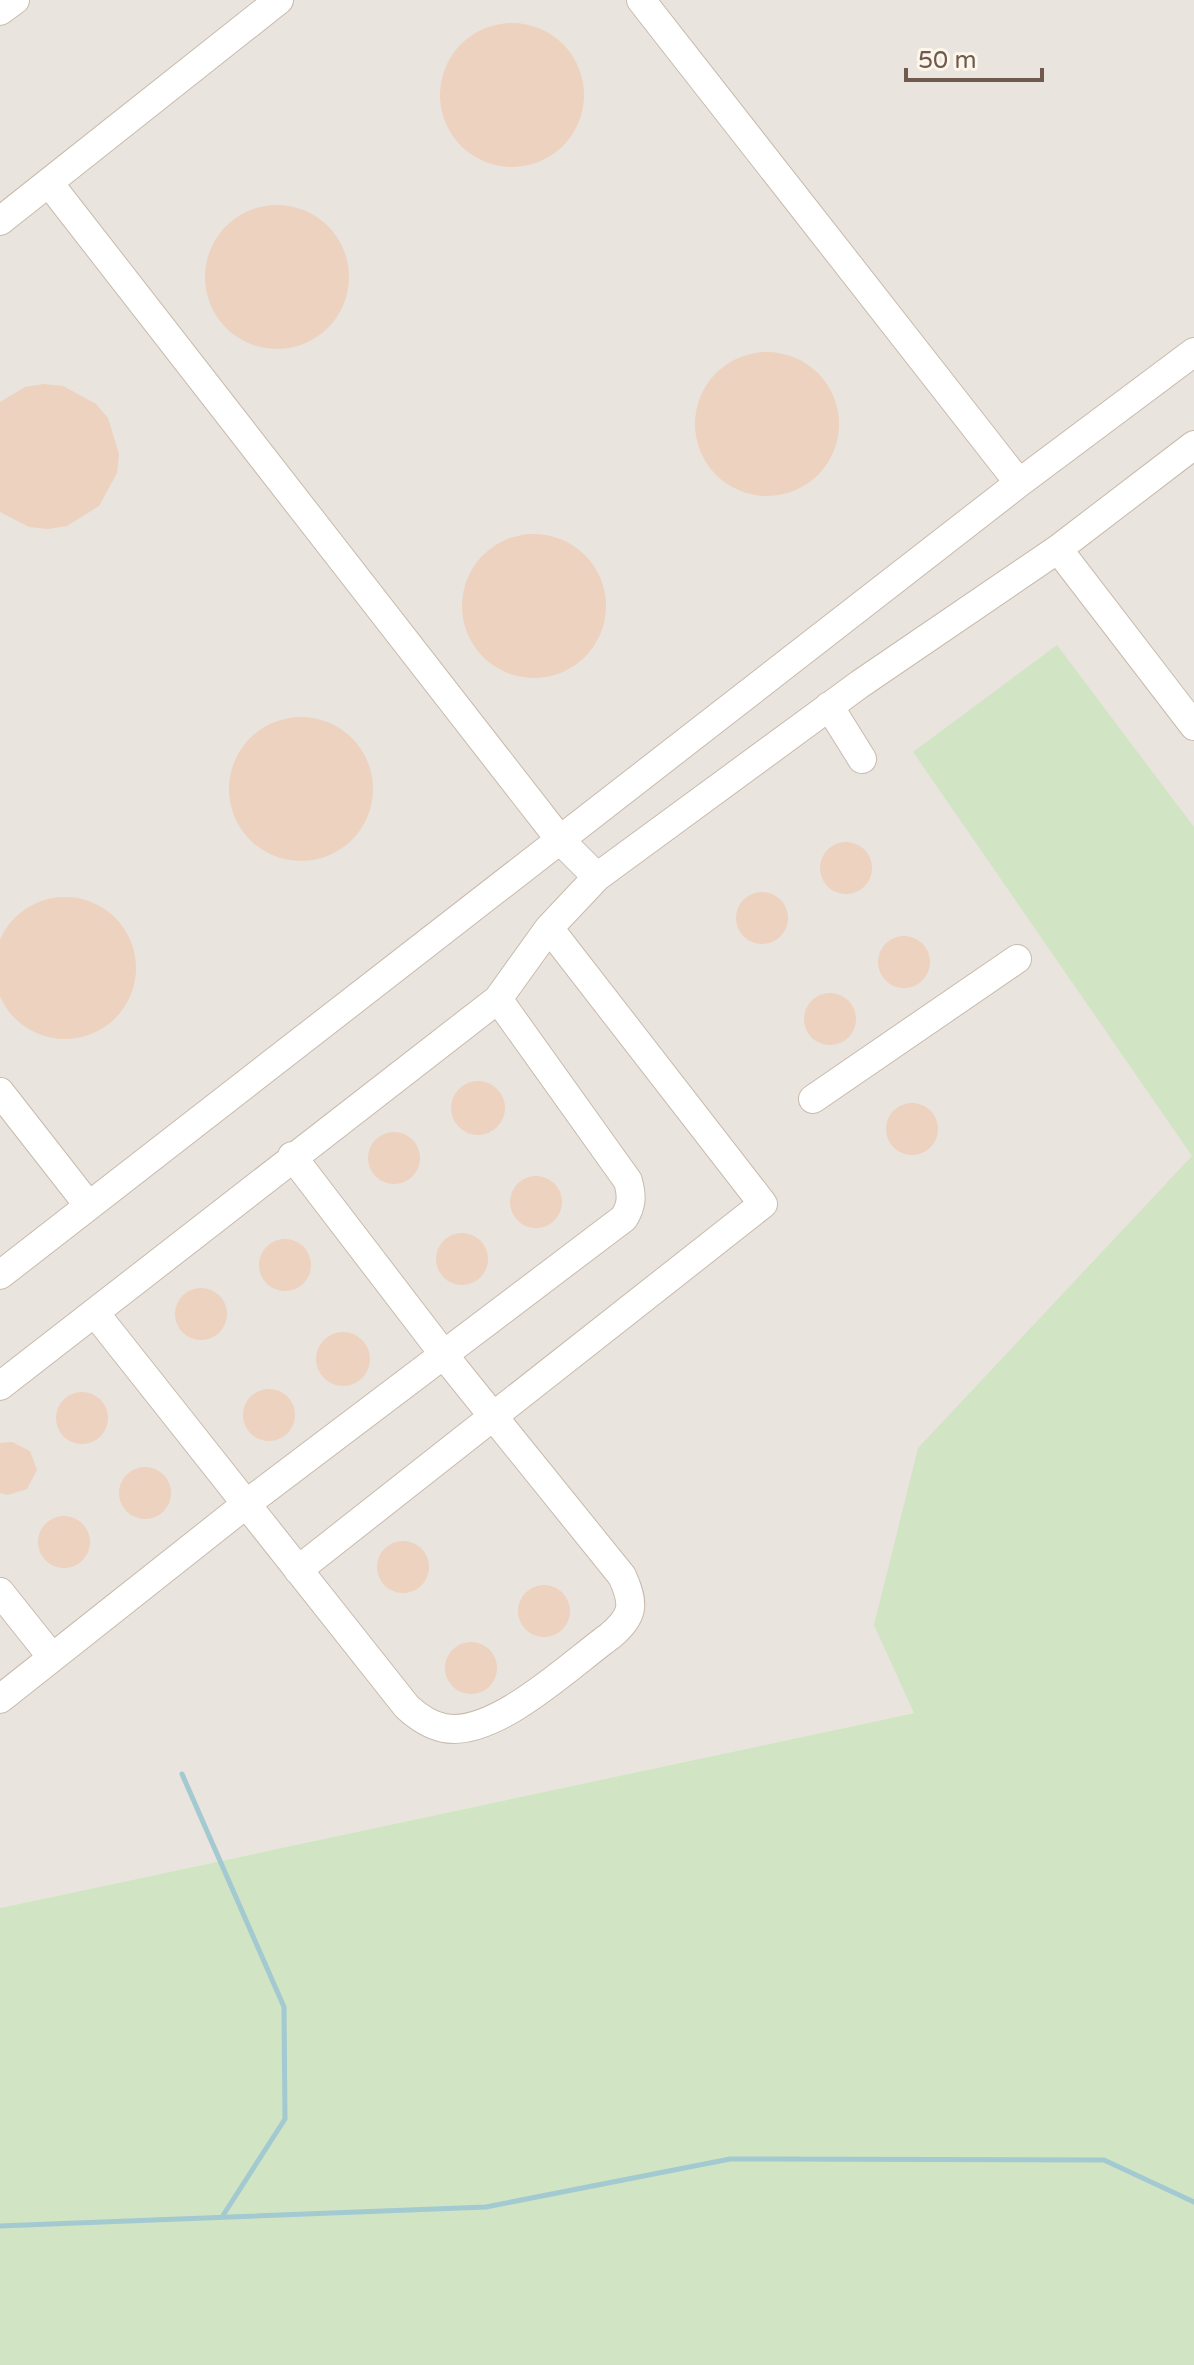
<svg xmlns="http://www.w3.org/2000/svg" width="1194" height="2365" viewBox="0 0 1194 2365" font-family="'Varela Round',sans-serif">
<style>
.industrial{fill:#e9e4de}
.green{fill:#d1e5c4}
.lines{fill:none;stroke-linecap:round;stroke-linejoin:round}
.stream{stroke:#a3c9d1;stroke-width:5}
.building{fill:#ecd2bf}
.minor-casing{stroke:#c9baac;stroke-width:30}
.minor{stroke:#fff;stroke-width:28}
</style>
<rect width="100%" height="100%" fill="#f9f2e4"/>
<!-- industrial -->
<path class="industrial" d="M0 0H1194V1810L914 1713 0 1908Z"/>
<!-- green -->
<path class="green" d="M1057 645 1194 827V2365H0V1908L914 1713 874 1625 918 1448 1192 1156 913 752Z"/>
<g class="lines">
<!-- stream -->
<path class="stream" d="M182 1774 284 2007 285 2119 222 2217
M0 2226 486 2207 730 2159 1104 2160 1194 2202"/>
</g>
<!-- building -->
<path class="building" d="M440 95a72 72 0 1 1 144 0a72 72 0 1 1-144 0Z
M205 277a72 72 0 1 1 144 0a72 72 0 1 1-144 0Z
M695 424a72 72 0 1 1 144 0a72 72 0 1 1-144 0Z
M44 384 63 386 96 404 108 418 119 454 117 473 99 506 67 526 48 529 29 527 0 512V402L25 387Z
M462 606a72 72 0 1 1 144 0a72 72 0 1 1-144 0Z
M229 789a72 72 0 1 1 144 0a72 72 0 1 1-144 0Z
M820 868a26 26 0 1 1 52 0a26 26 0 1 1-52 0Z
M736 918a26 26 0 1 1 52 0a26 26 0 1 1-52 0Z
M-6 968a71 71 0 1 1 142 0a71 71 0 1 1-142 0Z
M878 962a26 26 0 1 1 52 0a26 26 0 1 1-52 0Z
M804 1019a26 26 0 1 1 52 0a26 26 0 1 1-52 0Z
M451 1108a27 27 0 1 1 54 0a27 27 0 1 1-54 0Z
M886 1129a26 26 0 1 1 52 0a26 26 0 1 1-52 0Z
M368 1158a26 26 0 1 1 52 0a26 26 0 1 1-52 0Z
M510 1202a26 26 0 1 1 52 0a26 26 0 1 1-52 0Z
M436 1259a26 26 0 1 1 52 0a26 26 0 1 1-52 0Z
M259 1265a26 26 0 1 1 52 0a26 26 0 1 1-52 0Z
M175 1314a26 26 0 1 1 52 0a26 26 0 1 1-52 0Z
M316 1359a27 27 0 1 1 54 0a27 27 0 1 1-54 0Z
M243 1415a26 26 0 1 1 52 0a26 26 0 1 1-52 0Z
M56 1418a26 26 0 1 1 52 0a26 26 0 1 1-52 0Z
M12 1442 30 1451 37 1470 27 1489 8 1495 0 1493V1443Z
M119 1493a26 26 0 1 1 52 0a26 26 0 1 1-52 0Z
M38 1542a26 26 0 1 1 52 0a26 26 0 1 1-52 0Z
M377 1567a26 26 0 1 1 52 0a26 26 0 1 1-52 0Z
M518 1611a26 26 0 1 1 52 0a26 26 0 1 1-52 0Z
M445 1668a26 26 0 1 1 52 0a26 26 0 1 1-52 0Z"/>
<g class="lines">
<!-- minor casing -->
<g class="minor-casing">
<path id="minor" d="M641 0 1019 483
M0 11 15 0
M49 183 561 841 597 877
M0 221 279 0
M1058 549 1194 726
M829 706 862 759
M498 999 549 928 597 877 860 684 1058 549 1194 445
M0 1092 89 1206
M813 1099 1017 959
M0 1275 1019 483 1194 352
M95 1313 407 1707C418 1717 429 1725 444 1728 495 1738 571 1664 610 1636 634 1616 635 1604 622 1576L455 1369 292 1156
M0 1386 498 999 628 1181C632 1196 632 1205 624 1218L245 1505 0 1699
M298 1570 763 1204 549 928
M0 1592 51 1656"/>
</g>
<!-- minor -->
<use href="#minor" class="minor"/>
</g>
<!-- scale -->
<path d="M906 68v12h136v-12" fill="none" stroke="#6f5a4d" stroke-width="4"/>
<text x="918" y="68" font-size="24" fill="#6f5a4d" stroke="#fdf6ea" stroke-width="6" paint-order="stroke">50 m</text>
</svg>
